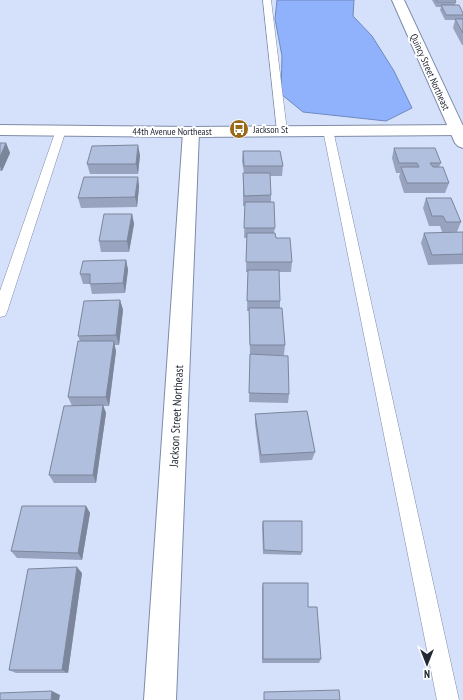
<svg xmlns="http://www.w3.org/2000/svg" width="463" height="700" viewBox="0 0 463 700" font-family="'PT Sans Narrow',sans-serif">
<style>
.water{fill:#90b1fc;stroke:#6f88c0}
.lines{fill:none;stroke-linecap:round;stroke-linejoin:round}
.service-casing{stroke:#7e8ca8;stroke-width:1}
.minor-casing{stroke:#7e8ca8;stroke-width:2}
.tertiary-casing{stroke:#7e8ca8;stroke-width:2}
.service{fill:#fff;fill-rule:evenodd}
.minor{fill:#fff;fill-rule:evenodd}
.tertiary{fill:#fff;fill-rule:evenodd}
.wall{fill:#98a4bf}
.shaded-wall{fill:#7c869b}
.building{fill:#b1bfde;stroke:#7c869b}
.labels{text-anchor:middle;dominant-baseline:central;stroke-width:4;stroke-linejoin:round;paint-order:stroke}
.far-street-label{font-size:10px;fill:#232934;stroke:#fff}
.far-poi-label{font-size:10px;fill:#232934;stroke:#fff;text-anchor:start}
.street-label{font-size:12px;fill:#232934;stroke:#fff}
</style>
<rect width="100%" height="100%" fill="#d5e1fa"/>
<!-- water -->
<path class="water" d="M277 0H354L353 16 372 36 394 71 412 108 386 121 303 112 281 94 282 56 275 19Z"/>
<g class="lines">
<!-- service casing -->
<g class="service-casing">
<path id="service" d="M263 0H271L287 131 282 134 277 131Z
M61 127 66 130 7 312 5 316 0 317V291L56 130Z
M328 127 333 130 459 700H437L323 130Z"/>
</g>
<!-- minor casing -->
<g class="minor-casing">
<path id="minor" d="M392 0H404L463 126V148L458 146 455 143Z
M191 127 196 129 199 132 176 700H144L183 132 186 129Z"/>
</g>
<!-- tertiary casing -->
<g class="tertiary-casing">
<path id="tertiary" d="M0 125 191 127 463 125V135L191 137 0 135Z"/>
</g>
<!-- service -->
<use href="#service" class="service"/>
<!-- minor -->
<use href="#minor" class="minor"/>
<!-- tertiary -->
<use href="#tertiary" class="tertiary"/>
</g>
<!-- wall -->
<path class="wall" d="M432 0H455L456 2 455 5 463 13V45H462L453 28 455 20H445L440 10 441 7H436Z
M0 143H6L10 153 2 171H0Z
M394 148 441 163 439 167 449 183 445 193H404L399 177 400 173H396L392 158Z
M243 151 283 166 282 176H270L271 195V202L275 228 274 233 276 238 292 262 291 272H279L280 301V308L285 345 284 355H262L289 394 288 403 249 402 250 355 249 311H247L248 272H246L247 238H244L245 206H243V173H244L242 161Z
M140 155 138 174H90L87 164Z
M138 177 139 187 137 207 81 208 78 198Z
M426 198 461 222 457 232H442L440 226H429L423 208Z
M132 214 134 224 129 252H101L99 241Z
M463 232V264L428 265 421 243 424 233Z
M126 260 128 270 125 293 92 294 90 284H83L80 274Z
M120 300 123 310 119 345H114L116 351 109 406H103L106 413 96 483H54L49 475 72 406 68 397 80 341 78 336Z
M255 414 315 452 312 460 260 463 255 423Z
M86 506 90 513 82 560 17 558 11 551Z
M263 521 302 552 301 555 263 554 262 525Z
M82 573 68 673H16L9 670Z
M263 583 308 607 321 659 319 663H262V588Z"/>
<!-- shaded-wall -->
<path class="shaded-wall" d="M6 143 10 153 2 171 0 166V157Z
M138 145 140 155 138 174 136 164Z
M138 177 139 187 137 207 135 197Z
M132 214 134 224 129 252 127 241Z
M126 260 128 270 125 293 123 283Z
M120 300 123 310 119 345 116 335Z
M114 341 116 351 109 406 106 397Z
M103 405 106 413 96 483 93 475Z
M86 506 90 513 82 560 78 553Z
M77 567 82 573 68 673 62 670Z
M52 691 60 695 59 700H51Z"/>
<!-- building -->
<path class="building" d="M436 0H455L456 2H437Z
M441 5H459L463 13V15H446Z
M455 19H463V33Z
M0 143H6L0 157Z
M138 145 136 164H87L92 146Z
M394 148H435L441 163H430L433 167H443L449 183H407L401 167H419L417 163H399Z
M243 151H280L283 166H244Z
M243 173H270L271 195 244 196Z
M84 177H138L135 197 78 198Z
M426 198H451L461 222H446L443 216H432Z
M245 202H274L275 228H244Z
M104 214H132L127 241H99Z
M463 232V254L432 255 424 233Z
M247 233H275L276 238H290L292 262H246Z
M126 260 123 283 90 284V274H80L83 261Z
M248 270H279L280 301H247Z
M120 300 116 335 78 336 84 301Z
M249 308H282L285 345H250Z
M78 341H114L106 397H68Z
M250 354 288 356 289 394 249 393Z
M103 405 93 475H49L64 406Z
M307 411 315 452 261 455 255 414Z
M22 506H86L78 553 11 551Z
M263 521H302V552L264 550Z
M77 567 62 670H9L28 569Z
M263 583H308V607H317L321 659H263Z
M339 690 340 700H264V692Z
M52 691 51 700H0V693Z"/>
<!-- icons -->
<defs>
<g id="bus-disc" transform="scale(1)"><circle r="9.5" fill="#986919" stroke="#fff"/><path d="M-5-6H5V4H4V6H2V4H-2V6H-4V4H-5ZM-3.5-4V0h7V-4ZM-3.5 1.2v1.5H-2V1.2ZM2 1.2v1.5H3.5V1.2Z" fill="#fff"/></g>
</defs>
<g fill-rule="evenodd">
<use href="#bus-disc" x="239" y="129"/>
</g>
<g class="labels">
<!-- far-street labels -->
<g class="far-street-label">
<text transform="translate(430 72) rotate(66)">Quincy Street Northeast</text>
<text x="172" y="131">44th Avenue Northeast</text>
</g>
<!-- far-poi labels -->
<g class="far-poi-label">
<text x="253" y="129">Jackson St</text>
</g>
<!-- street labels -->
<g class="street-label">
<text transform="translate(176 416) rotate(-87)">Jackson Street Northeast</text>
</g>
</g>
<!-- north arrow -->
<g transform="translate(427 664) rotate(180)" stroke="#ffffff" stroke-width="3" paint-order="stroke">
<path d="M0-3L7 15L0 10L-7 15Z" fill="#232934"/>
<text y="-6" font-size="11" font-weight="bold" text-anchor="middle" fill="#232934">N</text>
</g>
</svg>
